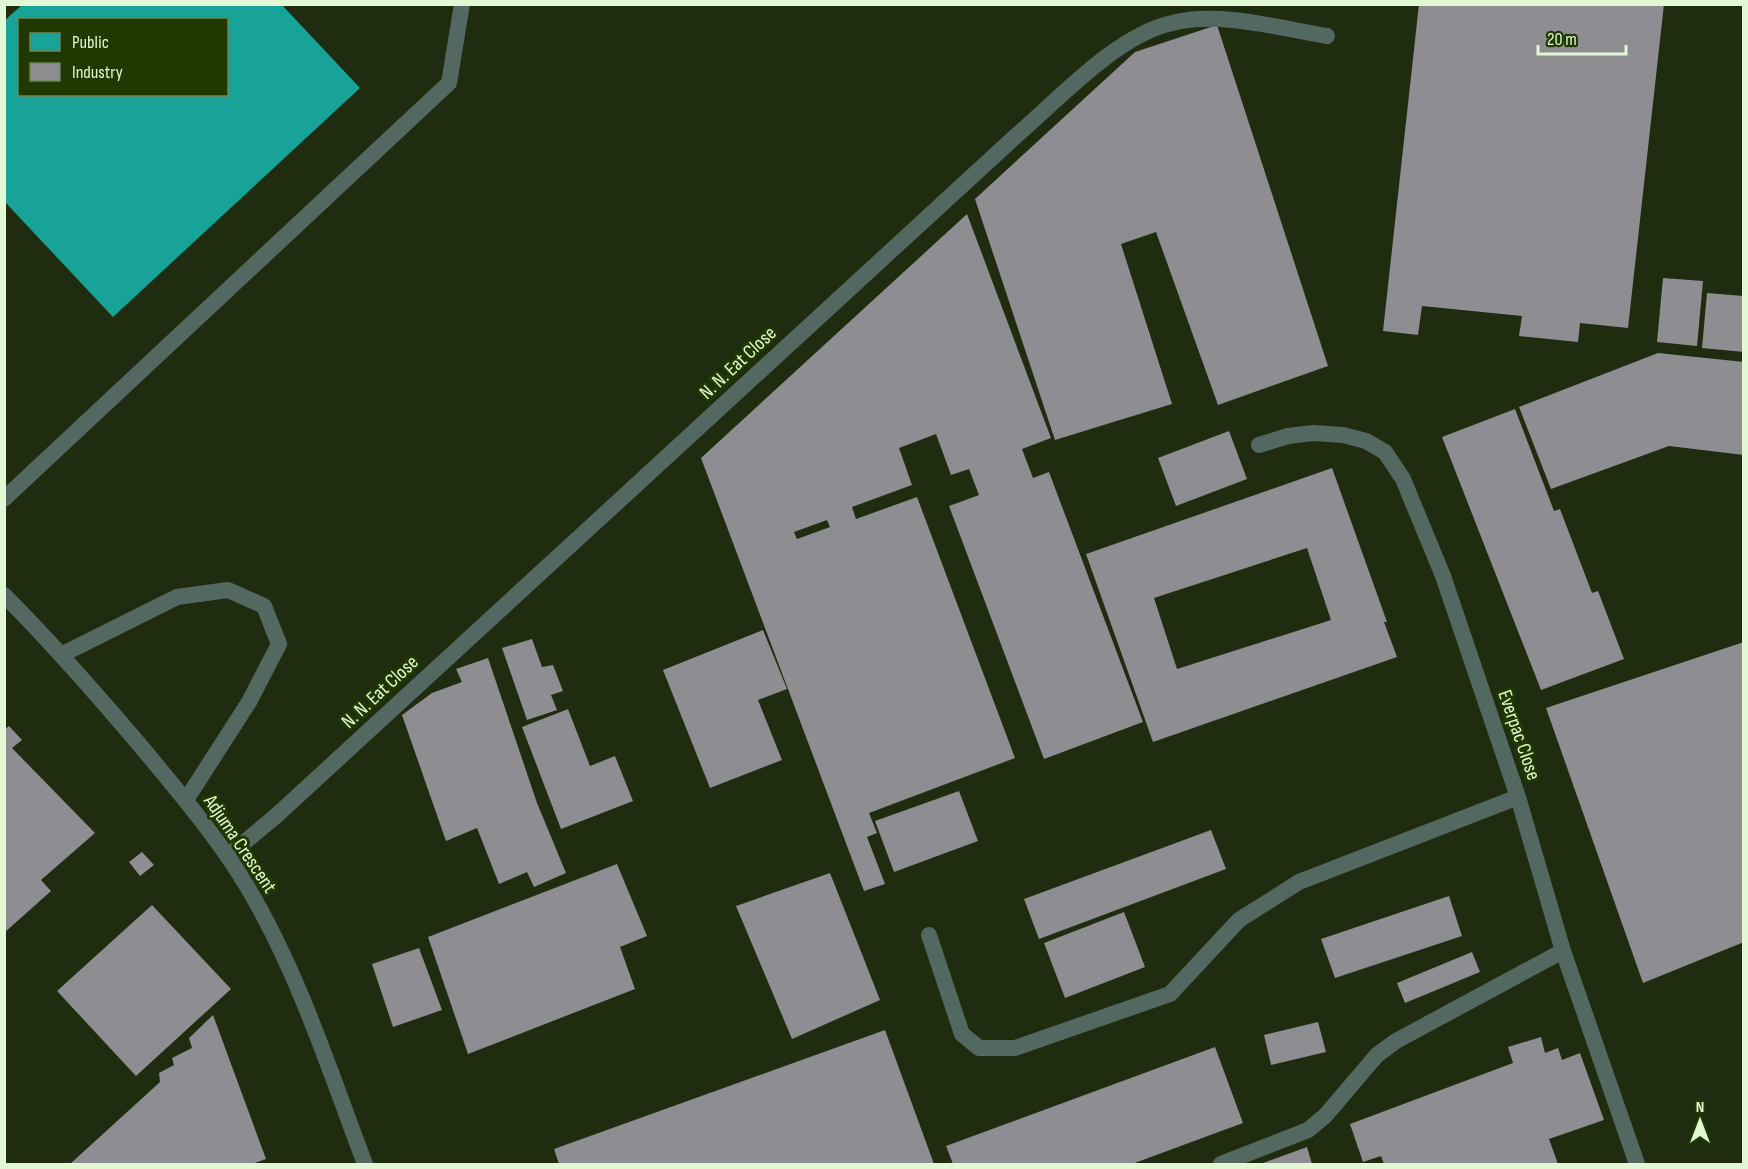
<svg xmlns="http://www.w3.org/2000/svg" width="1748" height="1169" viewBox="0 0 1748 1169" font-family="'Sofia Sans Condensed',sans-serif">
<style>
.public{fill:#17a398;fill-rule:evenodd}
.industry{fill:#8d8d92;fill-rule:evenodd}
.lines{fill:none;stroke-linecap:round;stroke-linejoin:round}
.service{stroke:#546862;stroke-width:16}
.labels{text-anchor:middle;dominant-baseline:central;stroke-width:6;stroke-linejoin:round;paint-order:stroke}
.street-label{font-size:20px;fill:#e2f7d3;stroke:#203902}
</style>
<rect width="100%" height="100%" fill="#1f2c0f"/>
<!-- public -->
<path class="public" d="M23 4H281L360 88 113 317 4 201V21ZM20 20H226V94H20Z"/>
<!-- industry -->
<path class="industry" d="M1419 4H1664L1628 328 1580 323 1578 342 1519 336 1522 316 1422 306 1418 335 1383 331Z
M1217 25 1328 366 1218 405 1156 232 1121 244 1172 404 1055 440 975 199 1135 52Z
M967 214 1051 438 1022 449 1033 478 1049 472 1143 722 1044 759 949 506 979 495 969 469 951 475 936 434 899 448 912 485 852 507 856 519 917 497 1015 758 869 813 877 833 867 837 885 884 864 891 701 458ZM827 520 830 527 797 539 794 532Z
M1663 278 1703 281 1697 346 1657 342Z
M1707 293 1744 296V352L1702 348Z
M1658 353 1744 362V455L1669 446 1551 489 1519 407Z
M1515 409 1554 511 1560 509 1592 593 1598 591 1624 659 1541 690 1442 437Z
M1229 431 1247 479 1176 506 1158 458Z
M1332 468 1387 622H1384L1397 657 1153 742 1086 554ZM1307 548 1331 620 1177 669 1154 598Z
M763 630 787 689 758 700 782 760 710 788 663 670Z
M532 639 542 667 553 665 563 691 551 695 557 710 527 720 502 648Z
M1744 642V942L1643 983 1546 708Z
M488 658 537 803 566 873 534 887 527 872 499 884 477 828 446 841 402 715 432 693 462 682 456 669Z
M568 709 590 766 615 756 633 801 561 829 522 727Z
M9 726 22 740 12 748 95 833 41 880 51 891 4 933V730Z
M959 791 978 841 894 872 875 821Z
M1211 830 1226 869 1039 939 1024 899Z
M142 852 154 865 140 876 129 862Z
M617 864 647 936 620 947 635 989 468 1054 428 937Z
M830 873 880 1000 792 1039 736 906Z
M1449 896 1462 936 1335 978 1321 939Z
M152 905 231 989 136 1076 57 991Z
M1124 912 1145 967 1065 998 1044 943Z
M419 948 442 1010 393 1027 372 964Z
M1472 952 1480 972 1405 1003 1397 983Z
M213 1015 266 1159 252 1164H70L160 1082 159 1073 174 1065 172 1058 192 1048 189 1038Z
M1318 1022 1326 1052 1271 1065 1264 1035Z
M885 1030 934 1164H559L554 1149Z
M1541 1037 1545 1053 1558 1048 1562 1060 1580 1053 1604 1120 1549 1139 1558 1164H1384L1381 1156 1363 1162 1350 1124 1513 1063 1508 1047Z
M1215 1047 1243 1123 1132 1164H953L946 1146Z
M1307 1147 1312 1164H1260Z"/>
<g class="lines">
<!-- service -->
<path class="service" d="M1259 445 1288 436 1313 433 1343 435 1366 441 1385 452 1403 479 1443 576 1518 797 1563 951 1637 1164
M4 499 449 83 462 4
M4 595C54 645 99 697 144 750 181 795 219 839 248 888 299 974 330 1072 365 1164
M63 654 177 597 228 590 264 606 279 644 249 702 186 800
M228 856 277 815 1017 135C1059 99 1117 35 1172 23 1221 11 1278 28 1327 36
M929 935 962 1034 979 1048H1015L1170 994 1239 920 1299 882 1518 797
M1221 1164 1308 1130 1325 1116 1377 1055 1396 1041 1563 951"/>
</g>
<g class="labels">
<!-- street labels -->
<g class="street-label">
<text transform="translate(738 363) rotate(-43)">N. N. Eat Close</text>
<text transform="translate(380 692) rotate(-43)">N. N. Eat Close</text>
<text transform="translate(1519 735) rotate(71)">Everpac Close</text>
<text transform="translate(240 844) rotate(56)">Adjuma Crescent</text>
</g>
</g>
<!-- border -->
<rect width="1748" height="1169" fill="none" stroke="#e2f7d3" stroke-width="12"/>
<!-- legend -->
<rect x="18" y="18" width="210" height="78" fill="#203902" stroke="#6e8556" stroke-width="1.5"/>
<rect x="30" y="33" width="30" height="18" fill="#17a398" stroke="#6e8556" stroke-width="1.5"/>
<text x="72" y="48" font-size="18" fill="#e2f7d3">Public</text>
<rect x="30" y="63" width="30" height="18" fill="#8d8d92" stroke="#6e8556" stroke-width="1.5"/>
<text x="72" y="78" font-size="18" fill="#e2f7d3">Industry</text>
<!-- north arrow -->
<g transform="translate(1700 1121)" stroke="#203902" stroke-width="4.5" paint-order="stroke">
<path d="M0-4.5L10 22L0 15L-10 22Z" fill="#e2f7d3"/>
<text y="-9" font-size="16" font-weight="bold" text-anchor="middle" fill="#e2f7d3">N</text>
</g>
<!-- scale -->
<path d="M1538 45v9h88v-9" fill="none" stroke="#e2f7d3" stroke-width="3"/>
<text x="1547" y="45" font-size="18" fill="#e2f7d3" stroke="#203902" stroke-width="4.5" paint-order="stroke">20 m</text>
</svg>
